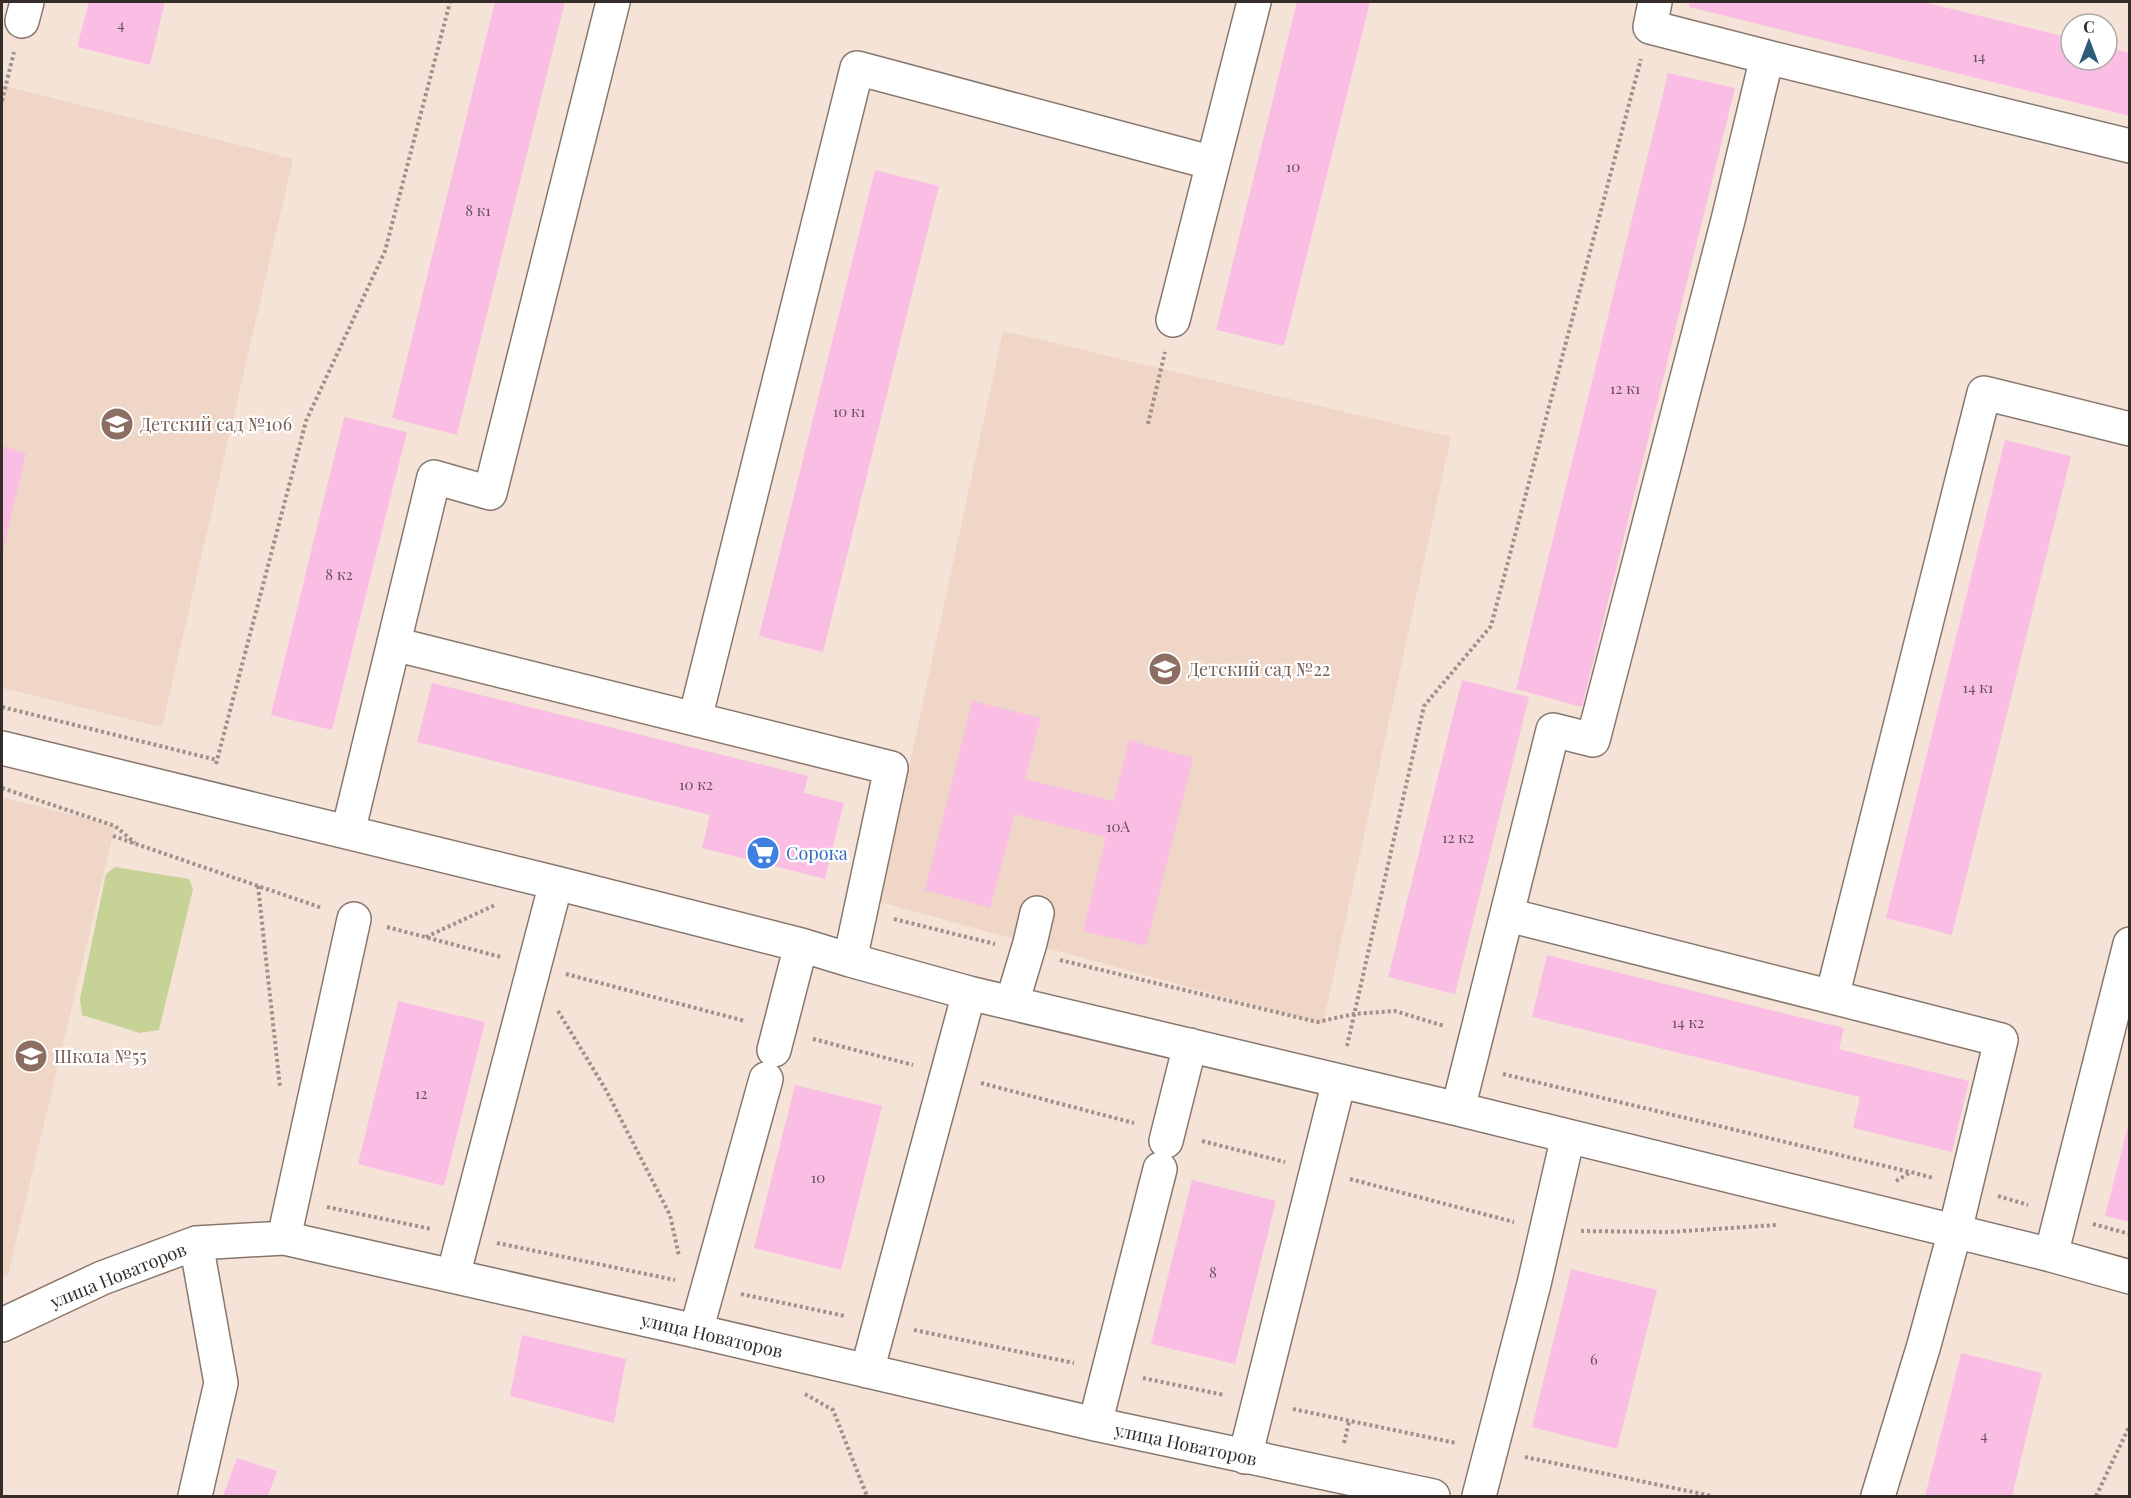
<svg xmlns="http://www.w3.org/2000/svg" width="2131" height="1498" viewBox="0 0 2131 1498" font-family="'Playfair Display',serif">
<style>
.built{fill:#efd6c6}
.pitch{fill:#c7d396}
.building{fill:#fabee5}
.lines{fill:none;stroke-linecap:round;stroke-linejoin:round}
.minor-casing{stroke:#88776d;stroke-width:36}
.path{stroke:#9f9189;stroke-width:4;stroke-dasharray:3 3;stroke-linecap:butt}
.minor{stroke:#fff;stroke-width:33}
.labels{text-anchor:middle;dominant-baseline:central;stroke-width:4.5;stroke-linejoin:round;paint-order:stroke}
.number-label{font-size:15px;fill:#665158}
.education-label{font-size:18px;fill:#785e54;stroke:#fff;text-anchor:start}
.shop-label{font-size:18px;fill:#366cbe;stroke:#fff;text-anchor:start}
.street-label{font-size:18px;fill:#342d29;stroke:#fff}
</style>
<rect width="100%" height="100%" fill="#f6e3d7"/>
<!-- built -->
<path class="built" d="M2 85 293 159 162 727 2 688Z
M1003 331 1451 437 1323 1024 880 902Z
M2 797 115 826 8 1275 2 1278Z"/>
<!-- pitch -->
<path class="pitch" d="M115 867 189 879 193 889 159 1030 140 1033 82 1015 80 999 106 874Z"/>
<!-- building -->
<path class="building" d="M89 2H165L150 65 77 47Z
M495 2H565L457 435 392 418Z
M1297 2H1370L1284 346 1216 330Z
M1690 2H1923L2071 38V60H2107V47L2130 53V116L1689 7Z
M1668 73 1735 88 1582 707 1516 689Z
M875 170 939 186 823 652 759 636Z
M344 417 407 432 332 730 271 715Z
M2005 440 2071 456 1952 935 1886 918Z
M2 446 26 453 2 556Z
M1462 680 1529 697 1455 994 1388 977Z
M432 683 808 776 804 793 844 803 825 879 702 848 710 815 417 742Z
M972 701 1041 718 1025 779 1114 801 1129 740 1193 758 1146 946 1083 931 1106 837 1015 814 990 908 925 890Z
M1547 955 1844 1028 1839 1049 1969 1081 1952 1152 1853 1128 1860 1097 1532 1017Z
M398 1001 485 1022 444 1186 358 1164Z
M795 1085 882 1106 841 1270 754 1248Z
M2129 1121H2130V1222L2105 1216Z
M1192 1180 1276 1201 1235 1364 1151 1344Z
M1571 1269 1657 1290 1617 1449 1532 1427Z
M522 1335 626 1359 614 1423 510 1396Z
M1961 1353 2042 1373 2012 1496H1925Z
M237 1458 277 1471 268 1496H223Z"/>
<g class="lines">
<!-- minor casing -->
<g class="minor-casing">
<path id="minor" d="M22 21 27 2
M1767 57 2130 146
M1173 320 1254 2
M394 644 891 768 850 960 969 993 867 1371
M695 719 857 68 1213 163
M2 748 556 883 801 945 850 960
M348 832 434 477 490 493 613 2
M1508 915 1832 997 1984 393 2130 429
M969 993 1458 1109 2051 1255 2130 1277
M1832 997 2001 1040 1955 1231 1924 1345 1878 1496
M1012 1003 1030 943 1037 913
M774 1050 801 945
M1458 1109 1553 730 1593 740 1728 220 1767 57 1650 27 1655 2
M1166 1141 1190 1045
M284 1238 354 919
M2051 1255 2130 944
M453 1276 556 883
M2 1325 102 1278 196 1243 284 1238 696 1331 1095 1424 1433 1496
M696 1331 766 1079
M1095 1424 1160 1169
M1245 1457 1339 1081
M195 1496 221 1383 196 1243
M1479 1496 1534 1284 1568 1136"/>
</g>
<!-- path -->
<path class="path" d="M2 101 14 52
M1148 424 1165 352
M2 707 217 760
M216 764 306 421 385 251 450 2
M2 788 115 826 135 843
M113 836 322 908
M258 886 280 1087
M894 919 995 944
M387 927 501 957
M426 937 495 905
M1060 960 1317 1022 1354 1014 1395 1011 1444 1026
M566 974 745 1021
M558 1011 606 1090 670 1215 679 1256
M813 1039 913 1065
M1347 1046 1424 706 1491 626 1641 59
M1503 1074 1910 1172
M981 1083 1134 1123
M1202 1141 1285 1162
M1350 1179 1514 1222
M1896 1181 1911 1172 1933 1178
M1998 1196 2028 1205
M327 1207 431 1229
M2093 1224 2130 1234
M1581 1231 1668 1232 1777 1225
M497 1243 675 1280
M741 1294 845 1316
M914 1330 1074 1363
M1143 1378 1224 1395
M805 1394 833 1410 867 1496
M1293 1409 1456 1443
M1344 1443 1349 1422
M1525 1457 1712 1496
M2096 1496 2130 1425"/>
<!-- minor -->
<use href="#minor" class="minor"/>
</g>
<!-- icons -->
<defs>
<g id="school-disc" transform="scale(1.725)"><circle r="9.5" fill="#8d6e63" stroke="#fff"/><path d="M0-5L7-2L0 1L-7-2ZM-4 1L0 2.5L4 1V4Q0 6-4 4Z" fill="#fff"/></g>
<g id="supermarket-disc" transform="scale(1.725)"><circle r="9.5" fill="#3f7fe0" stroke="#fff"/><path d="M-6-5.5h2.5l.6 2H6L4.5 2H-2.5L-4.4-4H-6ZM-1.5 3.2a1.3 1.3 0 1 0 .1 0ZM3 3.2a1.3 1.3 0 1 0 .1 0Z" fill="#fff"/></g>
</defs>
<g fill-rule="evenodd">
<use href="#school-disc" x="117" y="424"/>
<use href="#school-disc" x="1165" y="669"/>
<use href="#supermarket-disc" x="763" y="853"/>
<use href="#school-disc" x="31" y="1056"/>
</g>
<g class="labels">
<!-- number labels -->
<g class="number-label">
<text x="121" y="24">4</text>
<text x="1979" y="56">14</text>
<text x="1293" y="166">10</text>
<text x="478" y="210">8 к1</text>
<text x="1625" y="388">12 к1</text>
<text x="849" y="411">10 к1</text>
<text x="339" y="574">8 к2</text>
<text x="1978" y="687">14 к1</text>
<text x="696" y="784">10 к2</text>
<text x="1118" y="826">10А</text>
<text x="1458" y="837">12 к2</text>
<text x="1688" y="1022">14 к2</text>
<text x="421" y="1093">12</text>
<text x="818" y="1177">10</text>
<text x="1213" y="1272">8</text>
<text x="1594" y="1359">6</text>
<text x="1984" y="1435">4</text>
</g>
<!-- education labels -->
<g class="education-label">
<text x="140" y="424">Детский сад №106</text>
<text x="1188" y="669">Детский сад №22</text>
<text x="54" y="1056">Школа №55</text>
</g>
<!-- shop labels -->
<g class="shop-label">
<text x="786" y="853">Сорока</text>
</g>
<!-- street labels -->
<g class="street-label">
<text transform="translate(118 1275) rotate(-22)">улица Новаторов</text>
<text transform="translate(712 1335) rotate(13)">улица Новаторов</text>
<text transform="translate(1186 1444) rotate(12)">улица Новаторов</text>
</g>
</g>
<!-- border -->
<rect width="2131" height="1498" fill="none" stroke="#342d29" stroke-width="6"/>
<!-- north arrow -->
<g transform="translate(2089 42)"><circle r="28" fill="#ffffff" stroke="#aeaba9" stroke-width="1.5"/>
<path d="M0-4.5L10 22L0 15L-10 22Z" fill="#2c5c7a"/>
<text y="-9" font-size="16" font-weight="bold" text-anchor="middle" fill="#342d29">С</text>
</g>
</svg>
